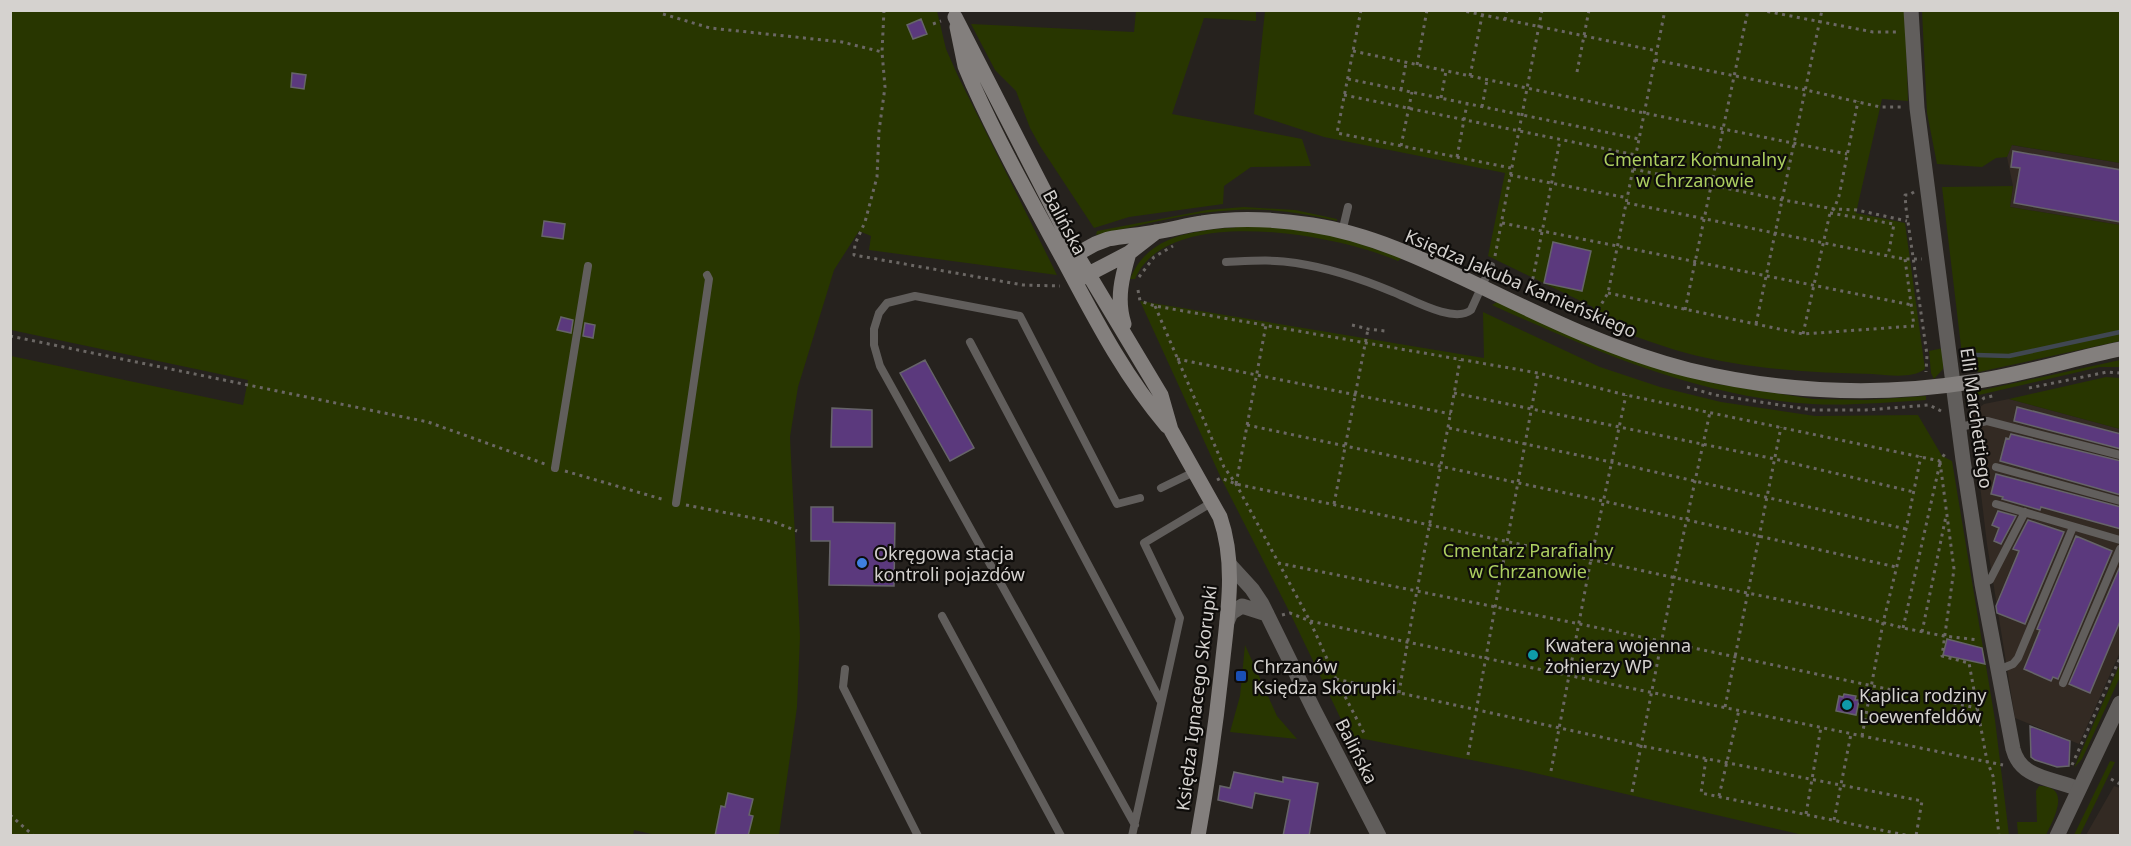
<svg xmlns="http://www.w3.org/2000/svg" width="2131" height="846" viewBox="0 0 2131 846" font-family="'Noto Sans',sans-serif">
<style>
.built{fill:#332a23}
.green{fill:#283600}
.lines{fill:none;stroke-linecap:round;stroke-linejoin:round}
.stream{stroke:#404751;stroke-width:4.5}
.building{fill:#5b397d;stroke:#666469;stroke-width:1.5}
.path{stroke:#6b6764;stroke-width:3;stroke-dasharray:3 4.5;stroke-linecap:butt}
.service{stroke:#615e5c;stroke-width:8}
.minor{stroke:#615e5c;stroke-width:15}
.tertiary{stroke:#615e5c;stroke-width:15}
.secondary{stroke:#837f7d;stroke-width:15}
.shop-dot{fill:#3f7fe0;stroke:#0e0c0a;stroke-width:2}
.culture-dot{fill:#0f9aa8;stroke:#0e0c0a;stroke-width:2}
.transit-dot{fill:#1a4fb4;stroke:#0e0c0a;stroke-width:2}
.labels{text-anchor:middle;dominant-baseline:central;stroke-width:4.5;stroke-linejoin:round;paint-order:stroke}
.park-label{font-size:18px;fill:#acce60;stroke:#0e0c0a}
.street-label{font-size:18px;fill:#d5d2cf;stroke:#0e0c0a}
.poi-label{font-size:18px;fill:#d5d2cf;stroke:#0e0c0a;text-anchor:start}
</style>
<rect width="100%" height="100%" fill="#26221e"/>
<!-- built -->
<path class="built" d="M2011 145 2120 163V225L2010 207 2013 186 2007 157Z
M2009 399 2120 429V652L2079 744 2015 718 1987 544 1972 418 1976 410 1984 404Z
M2114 786 2120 788V835H2086Z"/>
<!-- green -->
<path class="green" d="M11 11H937L946 49 958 76 1057 275 869 250 871 236 859 231 834 270 798 387 790 437 800 637 797 707 779 835 660 836 634 830 633 836 11 835V356L243 405 248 380 11 330Z
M1136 11H1256V21L1204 18 1172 114 1302 139 1311 166 1251 167 1224 186 1223 204 1129 217 1094 228 1040 146 1030 128 1016 91 995 70 971 24 1134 32Z
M1265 11H1905L1908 101 1882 99 1856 213 1905 223 1925 369C1912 379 1888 375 1872 374 1809 373 1747 369 1686 353 1653 344 1622 331 1590 320L1593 307 1488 256 1505 173 1324 137 1254 114Z
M1922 11H2120V163L2012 145 2007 157 1996 158 1982 167 1937 164 1927 113Z
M2013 186 2010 207 2120 225V341L1979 372 1969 368 1963 363 1942 187Z
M1244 207 1295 210 1337 219V221C1304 213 1270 208 1236 210 1189 212 1142 225 1096 235L1097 231 1207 210Z
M1253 226 1297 229 1337 236 1402 258 1398 261C1338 235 1168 202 1135 279H1130C1150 229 1207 230 1253 226Z
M1140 301 1484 358 1483 312 1600 367 1660 387 1721 402 1815 416 1918 415 1942 456 1952 461 1995 720 2009 835H1803L1522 770 1349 736 1290 613 1221 478Z
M1497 302 1659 368 1717 384 1813 399 1866 400 1926 396V400C1889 402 1850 406 1812 404 1699 397 1594 351 1492 305Z
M1943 348V369L1934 379 1931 373 1929 351Z
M2120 360V367H2100L1979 395 1965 403 1972 393 1978 391Z
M2106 377 2120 378V429L2009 399Z
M1245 645 1277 716 1297 739 1230 732 1240 696Z
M2120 664V677L2082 759 2074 768Z
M2110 761 2115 762 2080 835H2074Z
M2039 786C2073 786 2053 820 2046 835H2018L2017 822H2037L2036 791Z"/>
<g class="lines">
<!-- stream -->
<path class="stream" d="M1976 355 2009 356 2120 332"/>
</g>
<!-- building -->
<path class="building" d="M921 19 927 34 913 39 907 25Z
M292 73 306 75 304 89 291 87Z
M2013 151 2121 170V222L2014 203 2020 168 2011 167Z
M544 221 565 224 563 239 542 236Z
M1553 242 1591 251 1582 291 1544 283Z
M561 317 573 320 571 333 557 330Z
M585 323 595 325 593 338 583 336Z
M925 360 974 448 950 461 900 373Z
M2017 407 2121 434V449L2014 421Z
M832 408 872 410V447H831Z
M2011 434 2121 461V495L2000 461 2006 438 2009 439Z
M1996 474 2121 507V529L2041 507 2040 510 2002 499 2003 497 1991 494Z
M811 507H833V522L895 523 894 586 829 585 830 541H811Z
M1998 511 2016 516 2001 544 1994 541 1999 528 1992 525Z
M2028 520 2064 532 2025 624 1997 613 1996 606 2019 551 2013 549Z
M2076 536 2112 551 2058 679 2053 677 2051 681 2024 669 2040 630 2037 629Z
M2121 564V619L2090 693 2069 684Z
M1947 639 1982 648 1985 664 1943 655Z
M1844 694 1856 696 1855 700H1859L1856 715 1836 711 1839 696 1843 697Z
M2030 726 2070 741 2069 766 2057 767 2035 760 2031 757Z
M1234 772 1283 782V777L1318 783 1309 836H1283L1290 800 1255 793 1252 808 1218 800 1220 786 1230 788Z
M728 793 753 799 749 815 753 816 748 836H715L721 806 725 807Z"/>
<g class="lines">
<!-- path -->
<path class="path" d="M884 10 882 52 885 87 879 131 877 177 865 222 855 244 854 255 1023 285 1060 286
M1361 10 1337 133 1511 168
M1459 10 1657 51
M1760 10 1873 32H1897
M663 14 710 28 842 42 882 52
M1505 20 1507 10
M933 24 941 21
M1353 51 1644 113 1847 154
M1655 60 1806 90 1880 107H1903
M1417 65 1427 10
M1577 72 1589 10
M1470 76 1482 16
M1348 79 1639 139
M1401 90 1406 63
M1344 95 1636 155
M1441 98 1446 71
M1482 107 1487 80
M1401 146 1412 92
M1457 157 1467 104
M1633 169 1783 200 1834 209 1857 210 1907 221
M1510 175 1628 198
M1914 192 1909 195H1905L1906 208 1927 355 1926 372
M1627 203 1888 256 1905 259H1922
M1830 213 1894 224 1888 256
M1502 223 1912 305
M1495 256 1542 10
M1139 277 1154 257 1173 246
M1138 290 1140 301 1155 306 1538 373 1626 395 1940 461 1946 452
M1527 293 1533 278 1560 140
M1608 293 1803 334 1914 326 1905 259
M1155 306 1224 467 1236 484 1310 621 1336 679 1365 735
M1598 310 1608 293 1665 10
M1685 310 1748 10
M1756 324 1822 10
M1352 325 1368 329 1385 331
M1803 334 1830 213 1834 209 1839 196 1858 101
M10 336 428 422 545 464
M1177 359 1451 414
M1687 387 1715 395 1813 410H1866L1929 405 1941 411
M2029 388 2107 372 2120 373
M1454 393 1775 459 1914 492
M1971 409 1984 398 1996 395
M1247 425 1603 501 1896 567
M1449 428 1611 462 1906 529
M1940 462 1954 569 1942 656 1969 663 1987 761 1993 776 1999 836
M565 471 665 500
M1217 480 1221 478 1236 484C1383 515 1529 546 1676 578 1751 595 1828 607 1903 628L1944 636 1979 640
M1236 484 1266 325
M1334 504 1368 329
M686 505 774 522 797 531
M1278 563 1580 624 1977 708
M1282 615 1290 613 1310 621 1407 642 2003 765
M1903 628 1940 463
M1922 632 1946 516
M1336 679 1642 746 1922 801 1916 836
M1399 693C1417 582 1441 471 1460 360
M1725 707 1781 427
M1862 736 1883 623 1906 529 1921 456
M1468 755 1538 373
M1706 759 1701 793 1910 836
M2072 765 2120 658
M1551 771 1591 559 1626 395
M2111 779 2120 784
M1632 792 1674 578 1710 412
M1719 796 1739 710
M1806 814 1821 727
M10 815 34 836
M1834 820 1851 734"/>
<!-- service -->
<path class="service" d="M1342 232 1348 207
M1226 262C1249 261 1273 259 1296 263 1329 268 1362 279 1393 292 1411 299 1454 324 1471 310L1491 266
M970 342 1160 700
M1960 427 1987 421 2120 455
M1996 467 2120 501
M555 468 588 266
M1161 488 1194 472
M676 503 709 279 707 275
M1996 504 2120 540
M1982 584 1990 580 2025 512
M942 616 1061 836
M845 669 843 687 918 836
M1998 670 2013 664 2018 658 2073 527
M2063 683 2120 549
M1135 825 880 366 874 345V329L879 313 887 303 915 296 1020 316 1117 504 1140 498
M1132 836 1180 618 1144 543 1211 503"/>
<!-- minor -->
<path class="minor" d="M1911 10 1917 108 1963 460 1982 584 2013 749C2021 780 2055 778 2078 789"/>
<!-- tertiary -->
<path class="tertiary" d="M1230 565 1252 589 1262 604 1314 710 1379 836
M1227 622 1231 613 1242 606 1267 614
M2057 836 2120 703"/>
<!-- secondary -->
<path class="secondary" d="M955 17 1077 255 1161 395 1171 430 1220 517C1237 566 1227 617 1222 667 1216 724 1208 780 1198 836
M957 27 965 66 973 85C1000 145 1032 202 1063 259 1094 317 1124 376 1167 426
M1064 261 1095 244 1108 239C1124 236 1139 235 1155 232 1171 230 1186 225 1202 223 1238 217 1275 219 1312 225 1372 234 1429 262 1484 288 1550 320 1617 352 1689 370 1781 392 1877 397 1971 382 2022 375 2071 359 2120 349
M1079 279 1129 253 1156 232
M1124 324C1116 299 1122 277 1129 253"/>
</g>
<!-- markers -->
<circle class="shop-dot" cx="862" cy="563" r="6"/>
<g class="culture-dot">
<circle cx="1533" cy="655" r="6"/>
<circle cx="1847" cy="705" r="6"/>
</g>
<rect class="transit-dot" x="1235" y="670" width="12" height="12" rx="3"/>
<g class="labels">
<!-- park labels -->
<g class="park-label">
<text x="1695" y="159">Cmentarz Komunalny<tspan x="1695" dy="21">w Chrzanowie</tspan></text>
<text x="1528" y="550">Cmentarz Parafialny<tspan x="1528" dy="21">w Chrzanowie</tspan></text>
</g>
<!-- street labels -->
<g class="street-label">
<text transform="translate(1065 222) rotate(62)">Balińska</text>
<text transform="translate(1521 283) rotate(23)">Księdza Jakuba Kamieńskiego</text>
<text transform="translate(1977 418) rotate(82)">Elli Marchettiego</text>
<text transform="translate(1196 698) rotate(-83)">Księdza Ignacego Skorupki</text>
<text transform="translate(1357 751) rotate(63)">Balińska</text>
</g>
<!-- poi labels -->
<g class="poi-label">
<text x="874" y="553">Okręgowa stacja<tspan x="874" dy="21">kontroli pojazdów</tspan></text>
<text x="1545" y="645">Kwatera wojenna<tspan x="1545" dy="21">żołnierzy WP</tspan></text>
<text x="1253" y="666">Chrzanów<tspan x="1253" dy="21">Księdza Skorupki</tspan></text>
<text x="1859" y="695">Kaplica rodziny<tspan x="1859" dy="21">Loewenfeldów</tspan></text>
</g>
</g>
<!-- border -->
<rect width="2131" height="846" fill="none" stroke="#d5d2cf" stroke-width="24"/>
</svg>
